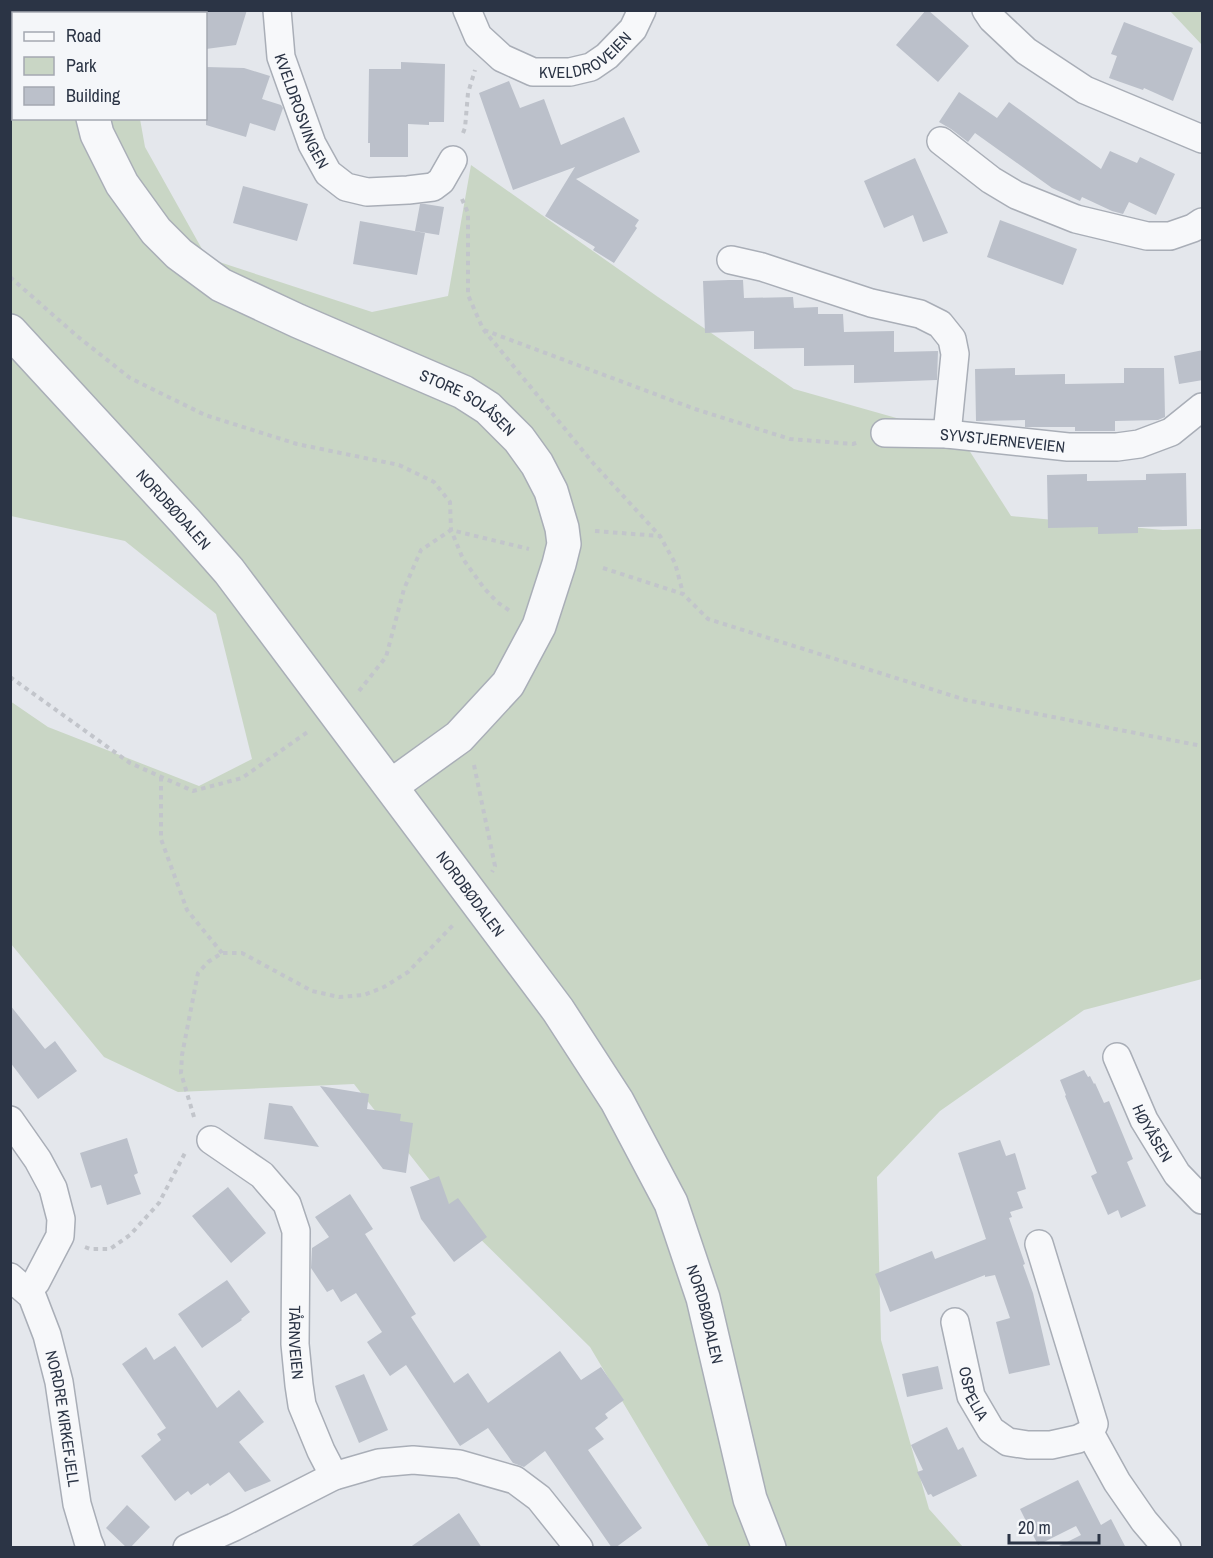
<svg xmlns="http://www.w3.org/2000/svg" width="1213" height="1558" viewBox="0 0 1213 1558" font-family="'Archivo Narrow',sans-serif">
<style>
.green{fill:#c9d6c5}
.building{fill:#bbc0ca}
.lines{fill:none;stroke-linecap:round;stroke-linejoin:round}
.minor-casing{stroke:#a9aeb7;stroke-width:30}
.tertiary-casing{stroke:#a9aeb7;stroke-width:36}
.path{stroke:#c2c5cb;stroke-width:4;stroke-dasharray:4.5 4.5;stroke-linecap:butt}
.minor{stroke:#f7f8fa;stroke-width:27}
.tertiary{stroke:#f7f8fa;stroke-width:33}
.labels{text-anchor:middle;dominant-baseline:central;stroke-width:5;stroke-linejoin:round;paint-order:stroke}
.street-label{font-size:16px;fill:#2b3445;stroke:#f4f6f9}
</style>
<rect width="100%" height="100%" fill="#e4e7ec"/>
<!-- green -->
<path class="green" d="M11 11H118L119 13 14 14V118L140 119 145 147 207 258 372 312 448 296 471 165 658 297 794 389 960 436 1011 516 1163 530 1202 529V979L1084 1010 940 1111 877 1177 881 1340 929 1509 963 1547H709L590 1347 463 1222 354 1084 178 1092 104 1057 11 944 10 701 48 727 199 786 252 759 216 614 125 541 11 516Z
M1170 11H1202V45Z"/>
<!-- building -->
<path class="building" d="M206 10H247L236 45 206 49Z
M926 10H928L969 46 938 82 896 45Z
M1124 22 1193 48 1173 101 1144 88 1143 90 1109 78 1117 56 1111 54Z
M401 62 445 64 444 122H429V125L408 124V157H370V143H368L369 69H401Z
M206 67 244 68 270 76 262 99 281 105 283 108 275 131 250 123 246 137 206 125Z
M509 81 520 108 544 99 561 145 624 117 640 152 576 179 639 220 635 226 637 228 614 263 593 250 595 247 545 216 575 167 513 190 479 93Z
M959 92 997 118 1009 102 1101 169 1110 151 1137 163 1140 157 1175 174 1156 215 1129 202 1123 214 1112 211 1082 197 1080 201 1052 188 975 133 968 142 951 129 939 122Z
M915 158 948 233 923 242 913 215 884 228 864 181Z
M243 186 308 204 297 241 233 223Z
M420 204H425L444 207 439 235 415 231Z
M1000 220 1077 249 1063 285 987 257Z
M360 221 425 233 417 275 353 264Z
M729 280H743L744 298 793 297 794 308 818 307V314H843L844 332 894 331V352L938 351 937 380 854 383V365L804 366V348L754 349V331L705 333 703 281Z
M1203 350V380L1179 384 1174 356Z
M1015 368V375L1065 374V384L1124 383V368H1164L1165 417 1158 420 1115 421V431H1075V427H1025V420L976 421 975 369Z
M1186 473 1187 526 1138 527V533L1098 534V527L1048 528 1047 475 1087 474V481L1146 480V474Z
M10 1005 45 1049 55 1041 77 1071 38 1099 10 1062Z
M1084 1070 1088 1077 1090 1076 1094 1084 1095 1083 1104 1103 1109 1101 1133 1159 1127 1162 1146 1206 1121 1218 1118 1210 1108 1215 1091 1176 1097 1173 1065 1096 1066 1095 1060 1080Z
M320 1086 369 1094 367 1109 401 1114 400 1121 413 1123 406 1173 383 1169Z
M269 1103 292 1106 319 1147 264 1139Z
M127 1138 138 1173 134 1175 141 1194 107 1205 101 1185 91 1188 80 1153Z
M1000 1140 1006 1156 1015 1153 1026 1189 1017 1192 1023 1208 1010 1212 1012 1217 1009 1218 1025 1264 1023 1265 1033 1293 1050 1365 1009 1374 996 1322 1010 1318 995 1275 985 1277V1275L890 1312 875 1274 932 1251 935 1259 986 1239 958 1153Z
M439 1176 449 1204 458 1198 487 1237 454 1262 421 1219 410 1187Z
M228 1187 266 1233 231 1263 192 1216Z
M350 1194 373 1229 365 1234 416 1314 411 1317 454 1383 468 1373 488 1403 560 1351 581 1380 601 1367 624 1400 605 1414 608 1418 595 1428 604 1439 588 1450 642 1528 615 1548H612L545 1451 524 1467 513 1463 488 1428 460 1446 406 1365 390 1376 367 1342 382 1332 356 1293 341 1302 333 1289 327 1292 311 1268 312 1248 329 1237 315 1217Z
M227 1280 250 1312 241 1319 242 1320 202 1348 178 1314Z
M175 1346 217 1408 239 1390 264 1422 239 1442 271 1481 245 1492 229 1472 210 1486 208 1483 191 1495 188 1491 175 1501 141 1456 161 1440 157 1434 166 1428 122 1364 146 1347 154 1360Z
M938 1366 943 1389 907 1397 902 1374Z
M364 1374 388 1430 359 1443 335 1386Z
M947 1427 958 1450 963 1447 977 1476 933 1497 931 1494 928 1495 917 1472 923 1470 911 1445Z
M1078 1480 1101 1525 1111 1519 1126 1548H1055L1081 1535 1076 1526 1038 1545 1020 1509Z
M127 1505 150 1527 130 1548H127L106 1528Z
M459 1513 482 1548H409Z"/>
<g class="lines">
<!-- minor casing -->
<g class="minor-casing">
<g id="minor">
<path id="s1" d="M277 10 281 57 312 144 328 173 346 187 367 192 408 190 433 187 441 181 453 160"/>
<path id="s2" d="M467 10 478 36 502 58 533 72H570L591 67 607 56 633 29 642 10"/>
<path d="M986 10 992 19 1026 51 1085 90 1202 139"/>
<path d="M941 141 991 180 1016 195 1076 219 1147 236H1170L1193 228 1202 222"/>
<path d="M731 260 762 267 871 303 920 314 940 324 952 339 955 354 947 434"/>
<path id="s3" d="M885 433 947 434 1068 447H1117L1139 444 1171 432 1202 407"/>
<path id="s4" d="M1117 1057 1144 1120 1177 1174 1202 1200"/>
<path d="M10 1120 38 1160 53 1188 61 1219 60 1236 36 1282 27 1291"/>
<path id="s5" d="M211 1140 262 1175 287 1204 296 1231 295 1344 299 1385 302 1405 321 1451 334 1476"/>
<path d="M1039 1244 1094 1424 1090 1433 1117 1482 1144 1521 1167 1548"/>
<path id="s6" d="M10 1277 32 1296 47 1335 59 1382 77 1504 88 1541 91 1548"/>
<path id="s7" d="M955 1322 971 1396 991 1430 1008 1442 1028 1445H1051L1078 1439 1090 1433"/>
<path d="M187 1548 234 1527 334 1476 379 1463 413 1460 459 1464 515 1480 539 1498 579 1548"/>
</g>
</g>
<!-- tertiary casing -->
<g class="tertiary-casing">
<g id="tertiary">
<path d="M86 14V10"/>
<path id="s8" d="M93 118 97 134 122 184 156 231 179 254 221 285 298 321 463 392 488 408 519 439 537 464 551 491 562 528 564 544 559 564 539 626 508 684 459 737 391 786"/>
<path id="s9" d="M10 331 185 521 229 571 558 1010 617 1101 671 1203 703 1298 750 1499 769 1548"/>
</g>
</g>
<!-- path -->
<path class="path" d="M463 133 465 128 468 93 475 70
M462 199 468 213V295L483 329 593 463 660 536 675 563 683 593
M10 277 77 336 130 378 205 415 297 444 399 465 434 482 450 502 451 530 463 559 484 588 497 602 510 611
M484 330 695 409 790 439 853 444 859 442
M595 531 659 536
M603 568 683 594 708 619 966 700 1202 746
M10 677 130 763 193 791 242 778 309 731
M359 691 386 657 404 589 421 550 451 530 529 549
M474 765 495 866 492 872
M161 777V839L187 910 222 953
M194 1117 181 1073 182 1055 198 973 208 962 222 953H242L312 991 339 997 364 995 384 987 408 972 455 923
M85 1247 90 1249H110L130 1235 159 1203 186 1151"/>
<!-- minor -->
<use href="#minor" class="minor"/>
<!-- tertiary -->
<use href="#tertiary" class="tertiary"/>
</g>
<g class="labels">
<!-- street labels -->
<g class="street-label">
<text stroke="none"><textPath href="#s2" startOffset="152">KVELDROVEIEN</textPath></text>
<text stroke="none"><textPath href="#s1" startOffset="105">KVELDROSVINGEN</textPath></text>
<text stroke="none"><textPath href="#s8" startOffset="489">STORE SOLÅSEN</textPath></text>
<text stroke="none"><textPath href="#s3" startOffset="118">SYVSTJERNEVEIEN</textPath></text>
<text stroke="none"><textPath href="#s9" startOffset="242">NORDBØDALEN</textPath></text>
<text stroke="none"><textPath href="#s9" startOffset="728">NORDBØDALEN</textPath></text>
<text stroke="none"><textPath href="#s4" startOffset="84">HØYÅSEN</textPath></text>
<text stroke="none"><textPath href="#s9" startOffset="1214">NORDBØDALEN</textPath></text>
<text stroke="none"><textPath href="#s5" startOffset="240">TÅRNVEIEN</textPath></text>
<text stroke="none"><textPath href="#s7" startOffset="74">OSPELIA</textPath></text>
<text stroke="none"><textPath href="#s6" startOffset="156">NORDRE KIRKEFJELL</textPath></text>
</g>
</g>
<!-- border -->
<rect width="1213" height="1558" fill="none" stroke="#2b3445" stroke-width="24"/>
<!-- legend -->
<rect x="12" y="12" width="195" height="108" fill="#f4f6f9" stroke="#a4a8b1" stroke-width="1.5"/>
<rect x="24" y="32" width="30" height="9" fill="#f7f8fa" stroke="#a4a8b1" stroke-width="1.5"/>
<text x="66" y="42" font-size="18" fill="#2b3445">Road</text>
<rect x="24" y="57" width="30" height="18" fill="#c9d6c5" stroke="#a4a8b1" stroke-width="1.5"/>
<text x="66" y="72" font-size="18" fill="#2b3445">Park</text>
<rect x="24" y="87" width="30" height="18" fill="#bbc0ca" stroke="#a4a8b1" stroke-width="1.5"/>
<text x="66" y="102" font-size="18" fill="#2b3445">Building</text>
<!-- scale -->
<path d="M1009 1534v9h90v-9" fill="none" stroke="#2b3445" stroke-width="3"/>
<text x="1018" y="1534" font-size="18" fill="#2b3445" stroke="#f4f6f9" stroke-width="4.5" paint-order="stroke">20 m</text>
</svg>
